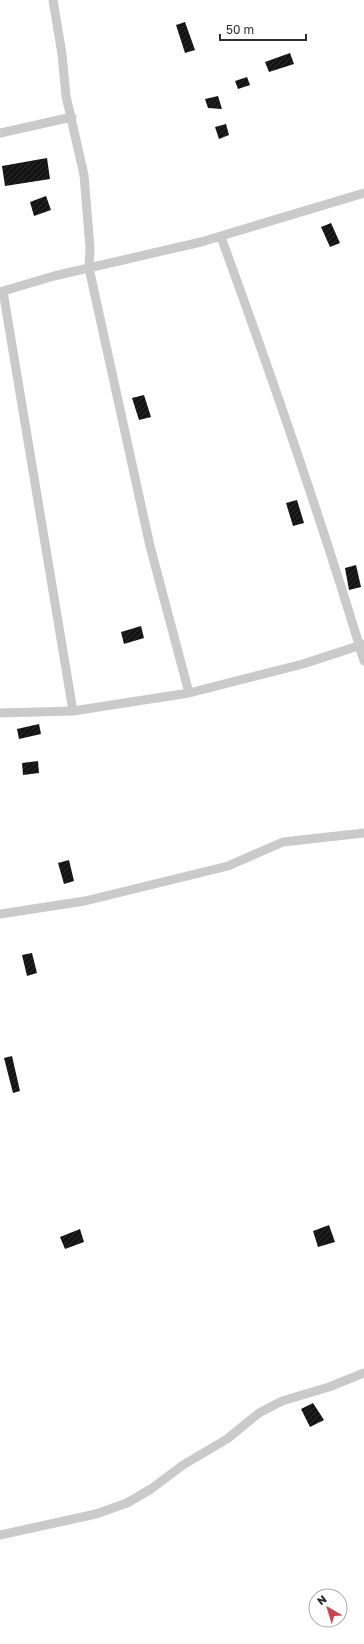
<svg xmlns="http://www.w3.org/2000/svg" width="364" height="1644" viewBox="0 0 364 1644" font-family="'Golos Text',sans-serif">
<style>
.building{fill:url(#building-hatch)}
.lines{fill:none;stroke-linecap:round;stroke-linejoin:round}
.minor{stroke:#cacaca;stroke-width:9}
</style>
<defs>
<pattern id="building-hatch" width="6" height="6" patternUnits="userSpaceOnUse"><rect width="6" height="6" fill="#141414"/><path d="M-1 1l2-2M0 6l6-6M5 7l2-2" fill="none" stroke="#2e2e2e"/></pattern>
</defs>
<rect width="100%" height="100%" fill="#fff"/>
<!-- building -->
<path class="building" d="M185 22 195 50 185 53 176 25Z
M290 53 294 64 269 72 265 62Z
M247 77 250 85 238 89 235 81Z
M218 96 222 109 208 108 205 99Z
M226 124 229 135 219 139 215 127Z
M47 158 50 179 5 186 2 166Z
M46 196 51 210 34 216 30 202Z
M331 223 340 243 330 247 321 227Z
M144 395 151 417 139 420 132 398Z
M297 500 304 523 293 526 286 503Z
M356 565 361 587 349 590 345 568Z
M141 626 144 638 124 644 121 632Z
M39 724 41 734 19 739 17 729Z
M38 761 39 773 23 775 22 763Z
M69 860 74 881 64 884 58 863Z
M32 953 37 973 27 976 22 955Z
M12 1056 20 1091 13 1093 4 1058Z
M329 1225 335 1242 318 1247 313 1231Z
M80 1229 84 1242 65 1249 60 1237Z
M313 1403 324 1420 310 1427 301 1409Z"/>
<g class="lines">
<!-- minor -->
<path class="minor" d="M53 0 62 54 66 96 84 175 90 248 89 268 150 546 189 693
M0 133 72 117
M221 237C272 377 321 518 364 661
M3 291 73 711
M0 292 54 276 201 242 364 193
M0 713 73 711 189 693 303 664 364 644
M0 914 85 901 228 866 283 842 364 833
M0 1535 96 1514 127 1503 151 1489 183 1465 227 1439 259 1413 282 1401 329 1387 364 1373"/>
</g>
<!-- north arrow -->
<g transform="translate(328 1608) rotate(322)"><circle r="19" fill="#ffffff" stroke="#ababab"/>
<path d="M0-3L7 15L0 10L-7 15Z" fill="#d3404c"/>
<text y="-6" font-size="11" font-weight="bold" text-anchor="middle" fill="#2d2d2d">N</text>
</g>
<!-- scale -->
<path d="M220 34v6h86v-6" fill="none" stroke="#2d2d2d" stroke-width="2"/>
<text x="226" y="34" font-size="12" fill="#2d2d2d" stroke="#ffffff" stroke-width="3" paint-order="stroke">50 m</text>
</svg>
